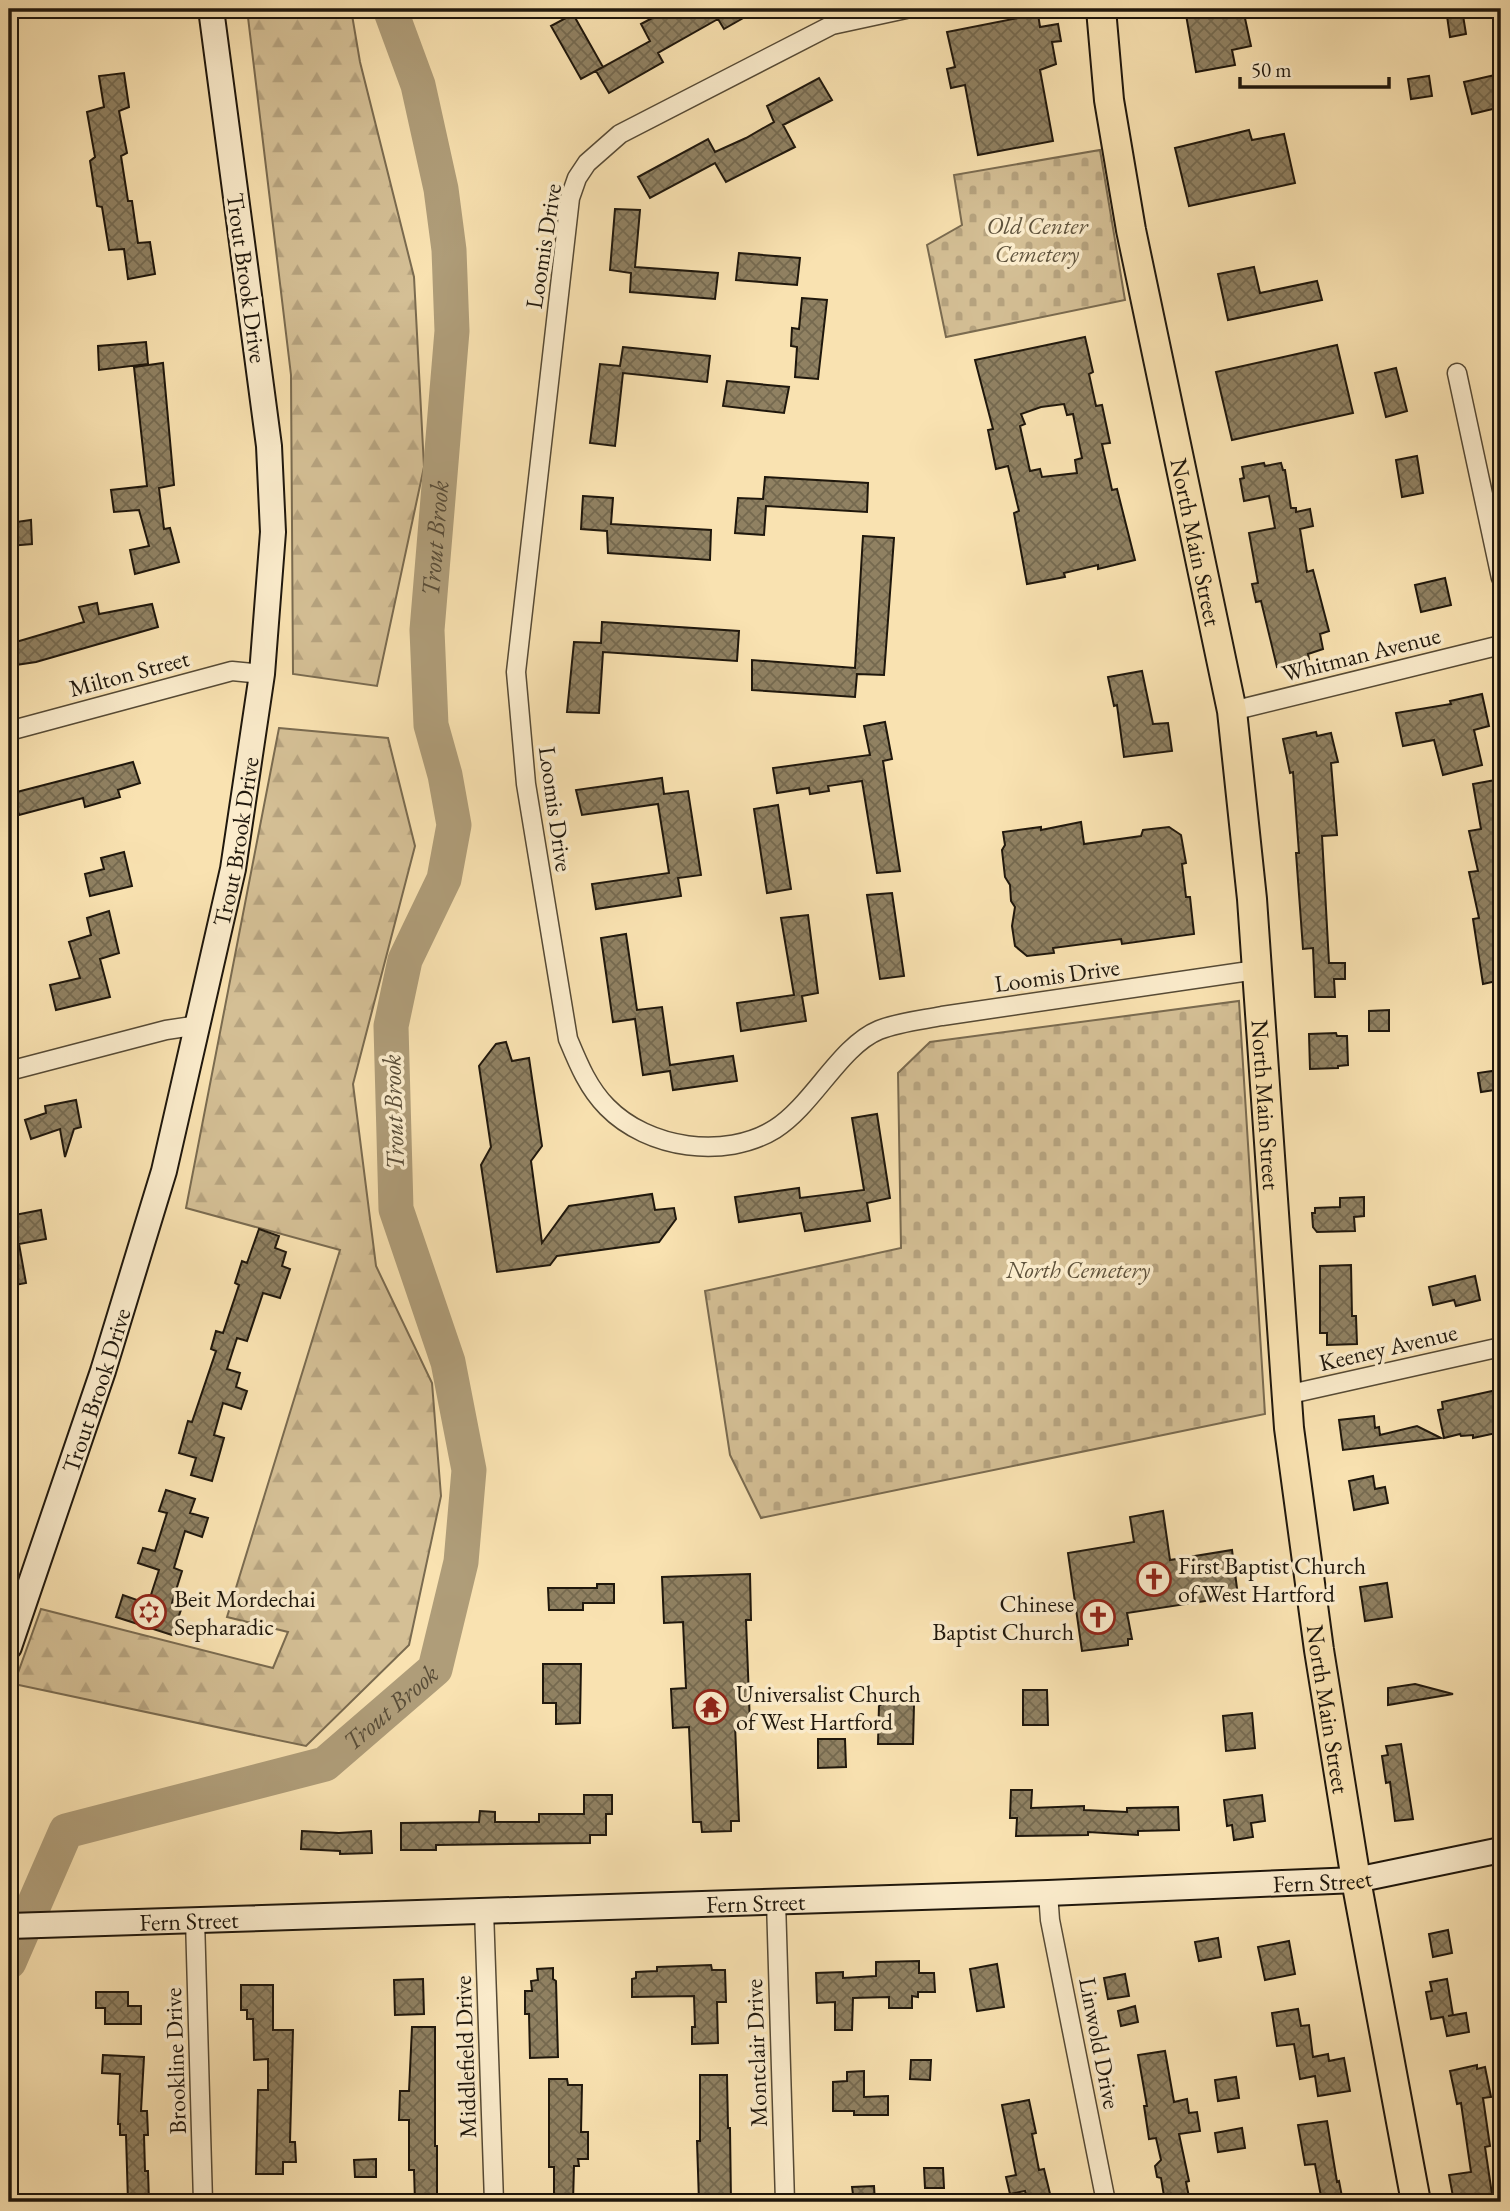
<svg xmlns="http://www.w3.org/2000/svg" width="1510" height="2211" viewBox="0 0 1510 2211" font-family="'EB Garamond',serif">
<style>
.forest{fill:url(#forest-firs);stroke:#7a6b50;stroke-width:2}
.cemetery{fill:url(#cemetery-stones);stroke:#7a6b50;stroke-width:2}
.lines{fill:none;stroke-linecap:round;stroke-linejoin:round}
.river{stroke:#af9d79;stroke-width:35}
.building{fill:url(#building-cross-hatch);stroke:#1f170c;stroke-width:2;fill-rule:evenodd}
.street-casing{stroke:#564a35;stroke-width:21}
.secondary-casing{stroke:#1f170c;stroke-width:28}
.primary-casing{stroke:#1f170c;stroke-width:32}
.street{stroke:#fbeccc;stroke-width:18}
.secondary{stroke:#fbeccc;stroke-width:24}
.primary{stroke:#f9e2b1;stroke-width:28}
.labels{text-anchor:middle;dominant-baseline:central;stroke-width:7;stroke-linejoin:round;paint-order:stroke}
.park-label{font-size:24px;font-style:italic;fill:#5e523c;stroke:#fbeccc}
.street-label{font-size:24px;fill:#1f170c;stroke:#fbeccc}
.poi-label{font-size:24px;fill:#1f170c;stroke:#fbeccc;text-anchor:start}
.water-label{font-size:26px;font-style:italic;fill:#594d38;stroke:#fbeccc}
</style>
<defs>
<pattern id="forest-firs" width="22" height="20" patternUnits="userSpaceOnUse" patternTransform="scale(1.75)"><rect width="22" height="20" fill="#d4bf95"/><path d="M5 1l3.5 6h-7zM16 11l3.5 6h-7z" fill="#b6a37f"/></pattern>
<pattern id="cemetery-stones" width="16" height="16" patternUnits="userSpaceOnUse" patternTransform="scale(1.75)"><rect width="16" height="16" fill="#d4bf95"/><path d="M2 7V4a2 2 0 0 1 4 0v3zM10 15v-3a2 2 0 0 1 4 0v3z" fill="#b6a37f"/></pattern>
<pattern id="building-cross-hatch" width="8" height="8" patternUnits="userSpaceOnUse" patternTransform="scale(1.75)"><rect width="8" height="8" fill="#908162"/><path d="M0 0l8 8M0 8l8-8" fill="none" stroke="#75694f"/></pattern>
</defs>
<rect width="100%" height="100%" fill="#f9e2b1"/>
<filter id="stains"><feTurbulence type="fractalNoise" baseFrequency=".00286" numOctaves="4"/><feColorMatrix values="0 0 0 0 .2 0 0 0 0 .09 0 0 0 0 .02 0 0 0 .5 -.17"/></filter>
<radialGradient id="worn" r=".72"><stop offset=".6" stop-color="#630" stop-opacity="0"/><stop offset="1" stop-color="#630" stop-opacity=".3"/></radialGradient>
<!-- forest -->
<path class="forest" d="M247 9H351L360 62 414 277 424 467 377 686 293 674 291 375Z
M279 728 388 738 415 846 353 1084 376 1266 432 1383 441 1496 409 1645 306 1746 14 1684 41 1609 273 1668 288 1632 227 1617 340 1250 186 1208Z"/>
<!-- cemetery -->
<path class="cemetery" d="M1100 150 1125 300 946 337 927 245 962 225 954 175Z
M1239 1001 1265 1414 761 1518 730 1455 705 1291 901 1248 898 1073 930 1042Z"/>
<g class="lines">
<!-- river -->
<path class="river" id="s1" d="M9 1962 66 1831 325 1764 435 1669 461 1562 469 1470 448 1362 396 1209 391 1026 405 960 444 879 454 825 445 775 431 725 427 630 452 331 449 250 441 189 418 85 390 9"/>
</g>
<!-- building -->
<path class="building" d="M669 9H759L724 29 718 19 658 53 663 62 609 93 596 71 650 41 641 24Z
M1185 9H1243L1251 46 1232 50 1235 65 1196 72Z
M1446 9H1462L1466 34 1450 37Z
M573 14 603 67 581 79 551 26Z
M1038 14 1040 27 1058 24 1061 41 1052 42 1056 64 1040 70 1053 141 978 155 965 85 951 88 947 69 955 67 947 32Z
M124 73 129 107 119 111 127 153 121 156 128 201H132L138 243 150 242 155 274 128 279 124 249 109 250 102 207 97 206 90 161 95 157 87 112 104 107 99 76Z
M1495 75 1501 107 1472 114 1464 82Z
M1429 76 1432 96 1411 99 1408 79Z
M819 78 832 100 783 125 795 147 726 182 715 163 650 198 638 177 708 139 715 152 746 138 774 122 767 106Z
M1249 130 1252 140 1284 134 1295 183 1189 206 1175 148Z
M615 209 640 210 635 267 718 273 715 299 630 292 631 273 610 270Z
M739 253 800 258 797 285 736 280Z
M1254 267 1260 293 1317 281 1322 300 1228 320 1218 274Z
M802 298 827 300 818 379 795 377 797 347 791 346 792 328 799 329Z
M1085 337 1093 372 1089 374 1096 406 1102 405 1110 443 1102 444 1112 490 1117 489 1135 560 1098 569V565L1064 573 1065 577 1027 584 1014 513 1019 511 1008 466 996 469 988 430 993 429 975 360ZM1064 404 1067 415 1073 414 1082 458 1075 460 1077 473 1042 477 1040 469 1030 471 1020 426 1025 424 1021 414 1041 407Z
M146 342 148 364 99 370 98 346Z
M1337 345 1353 413 1232 440 1216 372Z
M623 347 710 356 707 382 623 373 615 446 590 443 600 364 620 366Z
M163 363 174 485 159 488 164 529 170 528 179 562 135 574 130 550 149 546 139 510 114 512 111 490 147 486 134 367Z
M1396 368 1407 411 1386 417 1375 373Z
M727 381 789 387 784 413 723 406Z
M1417 456 1423 493 1402 497 1396 460Z
M1264 463 1265 466 1281 463 1283 470H1285L1291 508H1296V512L1310 509 1313 526 1300 529 1307 572 1313 570 1329 631 1320 634 1323 649 1308 654 1309 659 1277 667 1261 601 1256 602 1252 584 1258 583 1249 533 1275 528 1269 496 1244 501 1240 479 1244 478 1242 467Z
M765 477 868 483 867 512 766 506 764 535 735 533 738 498 763 499Z
M583 496 613 498 611 524 711 530 710 560 608 553 607 531 581 529Z
M31 520 32 544 9 546V523Z
M863 536 894 538 884 675 857 674 855 697 752 690V660L855 668Z
M1445 578 1451 605 1421 612 1415 585Z
M97 603 99 614 152 604 158 627 36 662 9 666V644L84 622 79 607Z
M602 622 739 631 737 661 603 652 599 713 567 712 574 642 601 643Z
M1142 671 1153 724 1168 723 1172 751 1124 757 1117 705 1114 706 1108 677Z
M1482 694 1489 726 1474 730 1482 765 1443 775 1434 740 1403 746 1396 713 1451 704 1450 701Z
M885 722 892 759 883 761 900 871 877 873 862 781 828 786 829 791 810 794 809 788 777 793 773 768 870 755 864 726Z
M1316 732 1317 736 1331 733 1338 762 1331 763 1337 835 1322 836 1329 963H1345V979H1334L1335 997H1315L1313 948 1303 949 1296 853H1299L1293 772 1290 773 1283 739Z
M133 762 140 783 118 790 120 797 85 807 83 798 19 815 13 793Z
M662 778 664 794 688 791 701 875 678 878 681 896 596 909 592 884 669 873 658 804 582 815 576 790Z
M1501 779V802L1497 803 1501 826V980L1483 984 1473 919 1479 918 1469 872 1478 871 1469 831 1481 829 1473 784Z
M778 805 791 889 767 893 754 809Z
M1081 822 1084 844 1141 836 1143 830 1169 827 1181 835 1186 863 1182 864 1186 897H1190L1194 934 1122 944 1121 939 1053 948 1054 953 1027 956 1015 946 1012 926 1015 907 1011 901 1010 885 1005 877 1002 850 1005 845 1003 832 1041 827V830Z
M124 852 132 886 90 896 85 874 104 869 101 858Z
M892 893 904 976 880 979 867 895Z
M109 911 119 953 100 959 110 997 56 1010 50 985 80 978 69 942 91 935 87 918Z
M808 915 818 993 802 996 806 1021 741 1031 737 1003 794 995 781 918Z
M626 934 637 1010 662 1007 670 1065 733 1056 737 1081 673 1090 670 1071 643 1075 635 1019 613 1022 601 938Z
M1389 1010V1031H1369V1011Z
M1336 1033 1337 1036H1347L1348 1065 1338 1066V1068L1310 1069 1309 1034Z
M506 1042 512 1061 529 1058 542 1146 531 1161 542 1243 569 1206 652 1194 655 1210 674 1208 676 1219 659 1242 557 1256 550 1265 497 1272 481 1165 491 1147 479 1066 496 1044Z
M1499 1070 1501 1089 1481 1092 1478 1073Z
M76 1100 81 1127 74 1129 65 1157 60 1129 31 1139 25 1120 46 1113 45 1106Z
M877 1114 890 1198 867 1203 870 1221 805 1231 801 1213 739 1222 735 1197 799 1188 800 1198 864 1190 852 1118Z
M1364 1197V1216L1354 1217 1355 1231 1317 1232 1313 1227 1312 1213H1315V1208L1340 1207V1198Z
M41 1210 46 1239 19 1244 26 1283 9 1286V1216Z
M259 1229 279 1236 275 1248 286 1252 282 1266 290 1269 280 1298 263 1293 247 1341 237 1338 227 1369 240 1373 236 1387 247 1391 241 1409 223 1403 214 1435 224 1438 212 1481 191 1475 196 1458 179 1453 188 1421 192 1422 216 1351 211 1349 216 1331 223 1333 239 1285 235 1283 242 1261 247 1263Z
M1351 1265 1352 1316H1356L1357 1344 1327 1345V1333H1320V1266Z
M1475 1276 1480 1300 1456 1306 1454 1300 1433 1305 1429 1287Z
M1501 1389V1432L1473 1438V1435L1461 1436 1460 1434 1444 1438 1438 1410 1443 1409 1442 1402Z
M1374 1416 1375 1428 1379 1427 1380 1435 1417 1426 1441 1438 1343 1450 1339 1420Z
M1373 1476 1375 1489 1385 1487 1388 1503 1354 1510 1349 1481Z
M166 1490 195 1499 190 1513 208 1518 202 1537 185 1531 174 1568 182 1571 172 1603 182 1607 172 1635 116 1617 123 1595 148 1604 159 1570 138 1563 143 1548 155 1551 167 1513 159 1511Z
M1163 1511 1170 1560 1232 1550 1238 1596 1127 1613 1132 1639H1128V1645L1082 1651 1068 1553 1134 1542 1130 1517Z
M750 1574 751 1620H746L750 1725H735L739 1821H731V1831L702 1832 701 1822H693L689 1727 673 1728 671 1689 686 1688 683 1622 664 1623 662 1577Z
M1387 1583 1392 1617 1365 1621 1360 1587Z
M597 1584H614V1603H583V1610H549L548 1588H597Z
M543 1664H581L580 1723 556 1724V1703H543Z
M1415 1684 1453 1694 1388 1705V1688Z
M1023 1690H1047L1048 1725H1023Z
M883 1696H907V1704H914L913 1744H878L879 1705H883Z
M1252 1713 1255 1748 1226 1751 1223 1716Z
M818 1739H845L846 1767 818 1768Z
M1401 1744 1413 1819 1395 1821 1390 1782 1386 1783 1382 1756 1388 1755 1386 1746Z
M1011 1790H1032L1031 1808 1084 1806V1810L1127 1812V1808L1178 1807 1179 1830 1138 1831V1835L1088 1832V1835L1016 1836 1017 1818H1010Z
M584 1795H612V1814H606V1835H590V1843L436 1845V1850H401V1823L479 1822 480 1811 495 1812V1822H539V1814H584Z
M1262 1795 1265 1821 1251 1823 1253 1837 1234 1840 1232 1825 1227 1826 1224 1800Z
M302 1831 339 1833 371 1831 372 1853 340 1854V1851L301 1849Z
M1448 1930 1452 1953 1433 1957 1429 1934Z
M1218 1938 1221 1957 1199 1961 1195 1942Z
M1289 1941 1295 1974 1265 1980 1258 1947Z
M919 1961V1973H934L935 1992H918V1997L912 1996V2008H889V1997L853 1998 852 2030H835V2002L817 2003 816 1973 843 1972V1978L876 1976V1962Z
M997 1964 1004 2007 977 2011 970 1969Z
M711 1965 712 1970H725L726 2002H717L718 2043 692 2044V2027H695L694 1996 632 1997V1979L636 1978V1972L657 1971V1967Z
M553 1968V1979L556 1981 558 2057 530 2058 529 2014H525V1991H532L531 1981 538 1980 537 1969Z
M1125 1974 1129 1996 1108 1999 1104 1978Z
M423 1979 424 2014 395 2015 394 1980Z
M1447 1979 1453 2015 1448 2016 1466 2013 1469 2032 1447 2036 1443 2017 1431 2019 1426 1992 1432 1991 1430 1982Z
M241 1985H273V2030H293L290 2142H295L296 2162H283V2174H256L258 2090H268V2059L254 2060 253 2019H247V2010H241Z
M96 1992H128V2006H141V2024H105V2008H96Z
M1135 2006 1138 2022 1121 2026 1118 2011Z
M1298 2009 1301 2026 1309 2025 1313 2057 1328 2054 1329 2061 1344 2058 1350 2091 1318 2096 1315 2076 1300 2079 1294 2044 1277 2046 1272 2013Z
M412 2027H435V2146H437V2202H415L414 2170H409V2120H399L400 2091H409Z
M1165 2051 1174 2102 1187 2099 1189 2113 1197 2112 1200 2131 1179 2134 1189 2181 1186 2182 1190 2202H1165L1161 2178 1157 2177 1155 2166 1161 2160 1156 2138 1149 2139 1144 2106H1147L1138 2055Z
M103 2055 144 2057 141 2111H147L148 2135H144L145 2171H148L149 2202H128L126 2135H120V2124H118L120 2074 102 2073Z
M911 2060H931L930 2080 910 2079Z
M1477 2065V2069L1485 2067 1491 2097 1483 2098 1490 2146 1485 2147 1493 2201 1454 2202 1449 2175 1471 2172 1461 2103 1457 2104 1450 2071Z
M864 2071V2097L888 2096V2115H854V2111H833V2082L847 2081V2072Z
M700 2075H727L728 2128H730L731 2202H699L697 2141H700Z
M1236 2077 1239 2098 1218 2101 1215 2080Z
M549 2079H567L568 2085H582L581 2132H588V2159H578L579 2166H574L573 2202H554V2167H549Z
M1029 2100 1036 2133 1032 2134 1039 2170 1044 2169 1051 2198 1031 2202H1028L1025 2191 1010 2194 1006 2177 1016 2175 1002 2105Z
M1327 2121 1337 2182 1339 2181 1343 2202H1322L1315 2164 1305 2165 1298 2125Z
M1242 2128 1245 2148 1218 2152 1215 2133Z
M376 2159V2177H355L354 2160Z
M924 2168H943L944 2188H925Z
M874 2186 875 2202H854L852 2187Z"/>
<g class="lines">
<!-- street casing -->
<g class="street-casing">
<path id="street" d="M906 9 832 25 620 134 587 163 577 178 570 198 516 672 526 784 568 1039C578 1063 588 1088 607 1107 648 1149 725 1160 775 1129 813 1105 840 1046 879 1030 899 1022 921 1020 942 1016L1256 970
M1457 373 1501 578
M1232 711 1501 645
M9 731 232 671 262 674
M9 1071 166 1030 199 1025
M1286 1395 1501 1347
M1048 1893 1050 1920 1106 2202
M776 1901 785 2202
M484 1910 494 2202
M195 1919 203 2202"/>
</g>
<!-- secondary casing -->
<g class="secondary-casing">
<g id="secondary">
<path id="s2" d="M9 1647 103 1371 164 1171 233 869 262 674 273 532 269 446 211 9"/>
<path id="s3" d="M9 1926 1048 1893 1356 1880 1501 1850"/>
</g>
</g>
<!-- primary casing -->
<g class="primary-casing">
<g id="primary">
<path id="s4" d="M1101 9 1109 100 1131 230 1232 711 1252 899 1289 1428 1319 1650 1356 1880 1416 2202"/>
</g>
</g>
<!-- street -->
<use href="#street" class="street"/>
<!-- secondary -->
<use href="#secondary" class="secondary"/>
<!-- primary -->
<use href="#primary" class="primary"/>
</g>
<!-- icons -->
<defs>
<g id="church-ring" transform="scale(1.75)"><circle r="9.5" fill="#fbeccc" stroke="#8f2418" stroke-width="1.5"/><path d="M-1.2-6h2.4v3.5h3.3v2.4h-3.3V6h-2.4V-.1h-3.3v-2.4h3.3Z" fill="#8f2418"/></g>
<g id="synagogue-ring" transform="scale(1.75)"><circle r="9.5" fill="#fbeccc" stroke="#8f2418" stroke-width="1.5"/><path d="M0-6.5L5.6 3.2H-5.6ZM0 6.5L5.6-3.2H-5.6Z" fill="#8f2418"/></g>
<g id="temple-ring" transform="scale(1.75)"><circle r="9.5" fill="#fbeccc" stroke="#8f2418" stroke-width="1.5"/><path d="M0-6L5-2H3V0L6.5 2.5H4V6H1.5V3h-3V6H-4V2.5H-6.5L-3 0V-2H-5Z" fill="#8f2418"/></g>
</defs>
<g fill-rule="evenodd">
<use href="#church-ring" x="1154" y="1579"/>
<use href="#synagogue-ring" x="149" y="1612"/>
<use href="#church-ring" x="1098" y="1617"/>
<use href="#temple-ring" x="711" y="1707"/>
</g>
<g class="labels">
<!-- park labels -->
<g class="park-label">
<text x="1037" y="225">Old Center<tspan x="1037" dy="28">Cemetery</tspan></text>
<text x="1078" y="1269">North Cemetery</text>
</g>
<!-- street labels -->
<g class="street-label">
<text transform="translate(543 246) rotate(-81)">Loomis Drive</text>
<text transform="translate(247 278) rotate(82)">Trout Brook Drive</text>
<text stroke="none"><textPath href="#s4" startOffset="542">North Main Street</textPath></text>
<text transform="translate(1361 654) rotate(-14)">Whitman Avenue</text>
<text transform="translate(129 673) rotate(-15)">Milton Street</text>
<text transform="translate(556 809) rotate(82)">Loomis Drive</text>
<text stroke="none"><textPath href="#s2" startOffset="838">Trout Brook Drive</textPath></text>
<text transform="translate(1057 975) rotate(-8)">Loomis Drive</text>
<text stroke="none"><textPath href="#s4" startOffset="1110">North Main Street</textPath></text>
<text transform="translate(1388 1347) rotate(-13)">Keeney Avenue</text>
<text stroke="none"><textPath href="#s2" startOffset="271">Trout Brook Drive</textPath></text>
<text stroke="none"><textPath href="#s4" startOffset="1718">North Main Street</textPath></text>
<text stroke="none"><textPath href="#s3" startOffset="1314">Fern Street</textPath></text>
<text stroke="none"><textPath href="#s3" startOffset="747">Fern Street</textPath></text>
<text stroke="none"><textPath href="#s3" startOffset="180">Fern Street</textPath></text>
<text transform="translate(1100 2043) rotate(79)">Linwold Drive</text>
<text transform="translate(756 2053) rotate(-92)">Montclair Drive</text>
<text transform="translate(465 2057) rotate(-92)">Middlefield Drive</text>
<text transform="translate(175 2061) rotate(-92)">Brookline Drive</text>
</g>
<!-- poi labels -->
<g class="poi-label">
<text x="1178" y="1565">First Baptist Church<tspan x="1178" dy="28">of West Hartford</tspan></text>
<text x="174" y="1598">Beit Mordechai<tspan x="174" dy="28">Sepharadic</tspan></text>
<text x="1074" y="1603" text-anchor="end">Chinese<tspan x="1074" dy="28">Baptist Church</tspan></text>
<text x="736" y="1693">Universalist Church<tspan x="736" dy="28">of West Hartford</tspan></text>
</g>
<!-- water labels -->
<g class="water-label">
<text stroke="none"><textPath href="#s1" startOffset="1715">Trout Brook</textPath></text>
<text transform="translate(393 1112) rotate(-92)">Trout Brook</text>
<text stroke="none"><textPath href="#s1" startOffset="497">Trout Brook</textPath></text>
</g>
</g>
<!-- margin -->
<rect width="1510" height="2211" fill="none" stroke="#f9e2b1" stroke-width="35"/>
<rect x="10" y="10" width="1489" height="2190" fill="none" stroke="#1f170c" stroke-width="3.5"/>
<rect x="18" y="18" width="1475" height="2176" fill="none" stroke="#1f170c" stroke-width="2"/>
<!-- scale -->
<path d="M1240 77v10h149v-10" fill="none" stroke="#1f170c" stroke-width="3.5"/>
<text x="1251" y="77" font-size="21" fill="#1f170c" stroke="#fbeccc" stroke-width="5" paint-order="stroke">50 m</text>
<rect width="100%" height="100%" filter="url(#stains)"/>
<rect width="100%" height="100%" fill="url(#worn)"/>
</svg>
